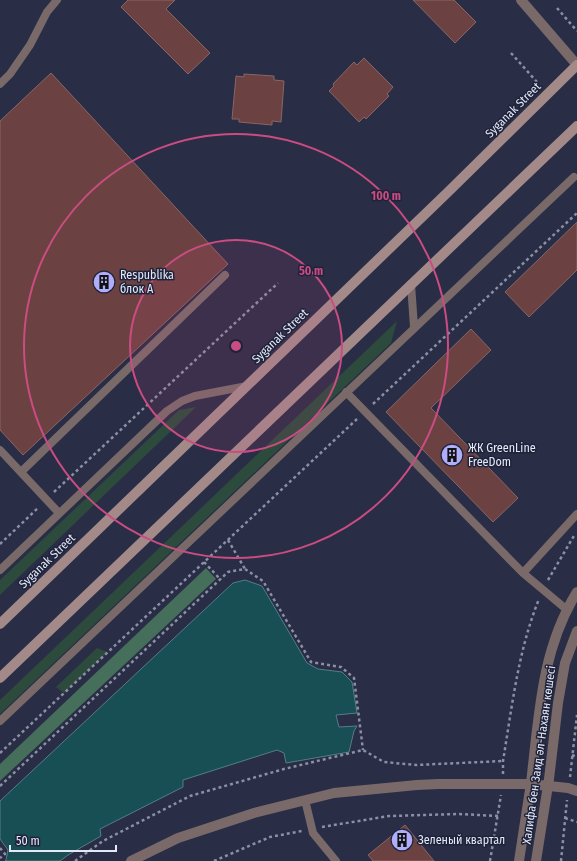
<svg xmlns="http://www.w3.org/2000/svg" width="577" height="861" viewBox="0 0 577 861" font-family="'Fira Sans Condensed',sans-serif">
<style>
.green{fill:#2d4b3d}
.forest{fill:#456f5b}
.water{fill:#184f54;stroke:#557d85}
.building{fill:#6b4241;stroke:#886665}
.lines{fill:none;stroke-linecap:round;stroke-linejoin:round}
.path{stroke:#8c90a4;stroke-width:2.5;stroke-dasharray:3 3;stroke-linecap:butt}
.service{stroke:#796a69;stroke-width:8}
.minor{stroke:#796a69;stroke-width:10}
.tertiary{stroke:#796a69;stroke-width:10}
.secondary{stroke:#a38a89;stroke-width:10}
.ring{fill:none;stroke:#ca4c82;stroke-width:2}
.labels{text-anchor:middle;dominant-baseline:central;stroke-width:3;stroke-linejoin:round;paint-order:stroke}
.street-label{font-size:12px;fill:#e4e8f8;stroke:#1f233a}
.poi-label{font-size:12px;fill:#e4e8f8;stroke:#1f233a;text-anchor:start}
.centre{fill:#ca4c82;stroke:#1f233a;stroke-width:2}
.ring-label{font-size:12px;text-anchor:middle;font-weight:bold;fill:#ca4c82;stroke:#1f233a;stroke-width:3;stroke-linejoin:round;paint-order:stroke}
</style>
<rect width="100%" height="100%" fill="#292d45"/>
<!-- green -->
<path class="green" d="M397 321 391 343 0 714V700Z
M196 407 0 595V580L179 410Z
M97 648 108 652 64 693 56 687Z"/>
<!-- forest -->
<path class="forest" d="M206 568 216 579 0 781V764Z"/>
<!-- water -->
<path class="water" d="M245 580 262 586 307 663 318 669 342 672 352 682 357 713 336 715 339 727 357 726 354 731 349 752 286 763 284 753 277 750 183 780V787L100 829 101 836 68 855 60 861H5L6 860 8 850 0 839V801L233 583Z"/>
<!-- building -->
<path class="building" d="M128 0H175L166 9 210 53 188 74 121 7Z
M413 0H454L476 22 455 43Z
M364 58 393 87 387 94 389 96 366 119 364 117 359 122 329 91 334 86 333 84 354 62 357 65Z
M51 73 228 264 23 455 0 430V121Z
M244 74 274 76V80L284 81 281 122 272 121V125L239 122V119H232L236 76 244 77Z
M577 222V270L529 317 505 292Z
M471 329 491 350 431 408 518 498 493 522 386 412Z
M405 825 434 861H373L368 855Z"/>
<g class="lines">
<!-- path -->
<path class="path" d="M557 8 577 31
M511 53 537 82
M373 404 577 213
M54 492 278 283
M228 540 245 569
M0 544 39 507
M204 562 221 580
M548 580 575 534
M0 753 357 419
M572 755 577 757
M503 774V761C512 707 518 651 539 599
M570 777 577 715
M0 786 228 572 245 569 263 581 311 662 341 667 354 678 363 750
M565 818 577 822
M322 827 389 816 459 814 498 816
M0 848 5 854 0 858
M75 861 103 841 190 796 284 769 363 750 384 762 416 765 503 761
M214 861 270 837 302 831
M490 861 501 795
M561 861 567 800"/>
<!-- service -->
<path class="service" d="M0 84 10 74 30 45 47 12 57 0
M411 284 414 327
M346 392 523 573 566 609
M0 450 59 513
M21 472 225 275
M0 570 167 411 182 401 195 396 247 386
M523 573 577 514
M0 721 574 177
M305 800 313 833 336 861"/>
<!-- minor -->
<path class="minor" d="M521 0 577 65
M131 861 178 838 254 813 334 793 417 785 438 784H530L568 788 577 791"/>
<!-- tertiary -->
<path class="tertiary" d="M519 861C523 835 527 809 531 783 539 716 541 650 577 592
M536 861 549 779 558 703 565 663 577 631"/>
<!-- secondary -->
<path class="secondary" d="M0 624 447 193 577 65
M0 678 577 126"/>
</g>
<!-- distance rings -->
<circle cx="236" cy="346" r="106" fill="#ca4c82" fill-opacity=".12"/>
<g class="ring">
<circle cx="236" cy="346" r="106"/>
<circle cx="236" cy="346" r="212"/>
</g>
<!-- icons -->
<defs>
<g id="building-disc" transform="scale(1.15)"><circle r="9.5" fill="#b0aefa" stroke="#1f233a"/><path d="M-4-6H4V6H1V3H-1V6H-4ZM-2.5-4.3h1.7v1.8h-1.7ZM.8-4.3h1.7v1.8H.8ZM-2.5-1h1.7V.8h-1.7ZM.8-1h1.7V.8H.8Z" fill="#111"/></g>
</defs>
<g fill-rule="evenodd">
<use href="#building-disc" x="104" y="282"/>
<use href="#building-disc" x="452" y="455"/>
<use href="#building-disc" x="402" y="840"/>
</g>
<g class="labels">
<!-- street labels -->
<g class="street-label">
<text transform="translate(513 110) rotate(-45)">Syganak Street</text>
<text transform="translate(280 336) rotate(-44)">Syganak Street</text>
<text transform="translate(47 561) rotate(-44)">Syganak Street</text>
<text transform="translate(539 755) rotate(-82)">Халифа бен Заид әл-Нахаян көшесі</text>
</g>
<!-- poi labels -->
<g class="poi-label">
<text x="120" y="275">Respublika<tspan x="120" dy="14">блок А</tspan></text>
<text x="468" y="448">ЖК GreenLine<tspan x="468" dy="14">FreeDom</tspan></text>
<text x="418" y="840">Зеленый квартал</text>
</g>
</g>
<circle cx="236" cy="346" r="6" class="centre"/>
<g class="ring-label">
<text x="386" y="200">100 m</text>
<text x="311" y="275">50 m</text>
</g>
<!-- scale -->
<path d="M10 845v6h106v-6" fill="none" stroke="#e4e8f8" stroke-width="2"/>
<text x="16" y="845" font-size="12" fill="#e4e8f8" stroke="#1f233a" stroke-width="3" paint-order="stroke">50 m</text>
</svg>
